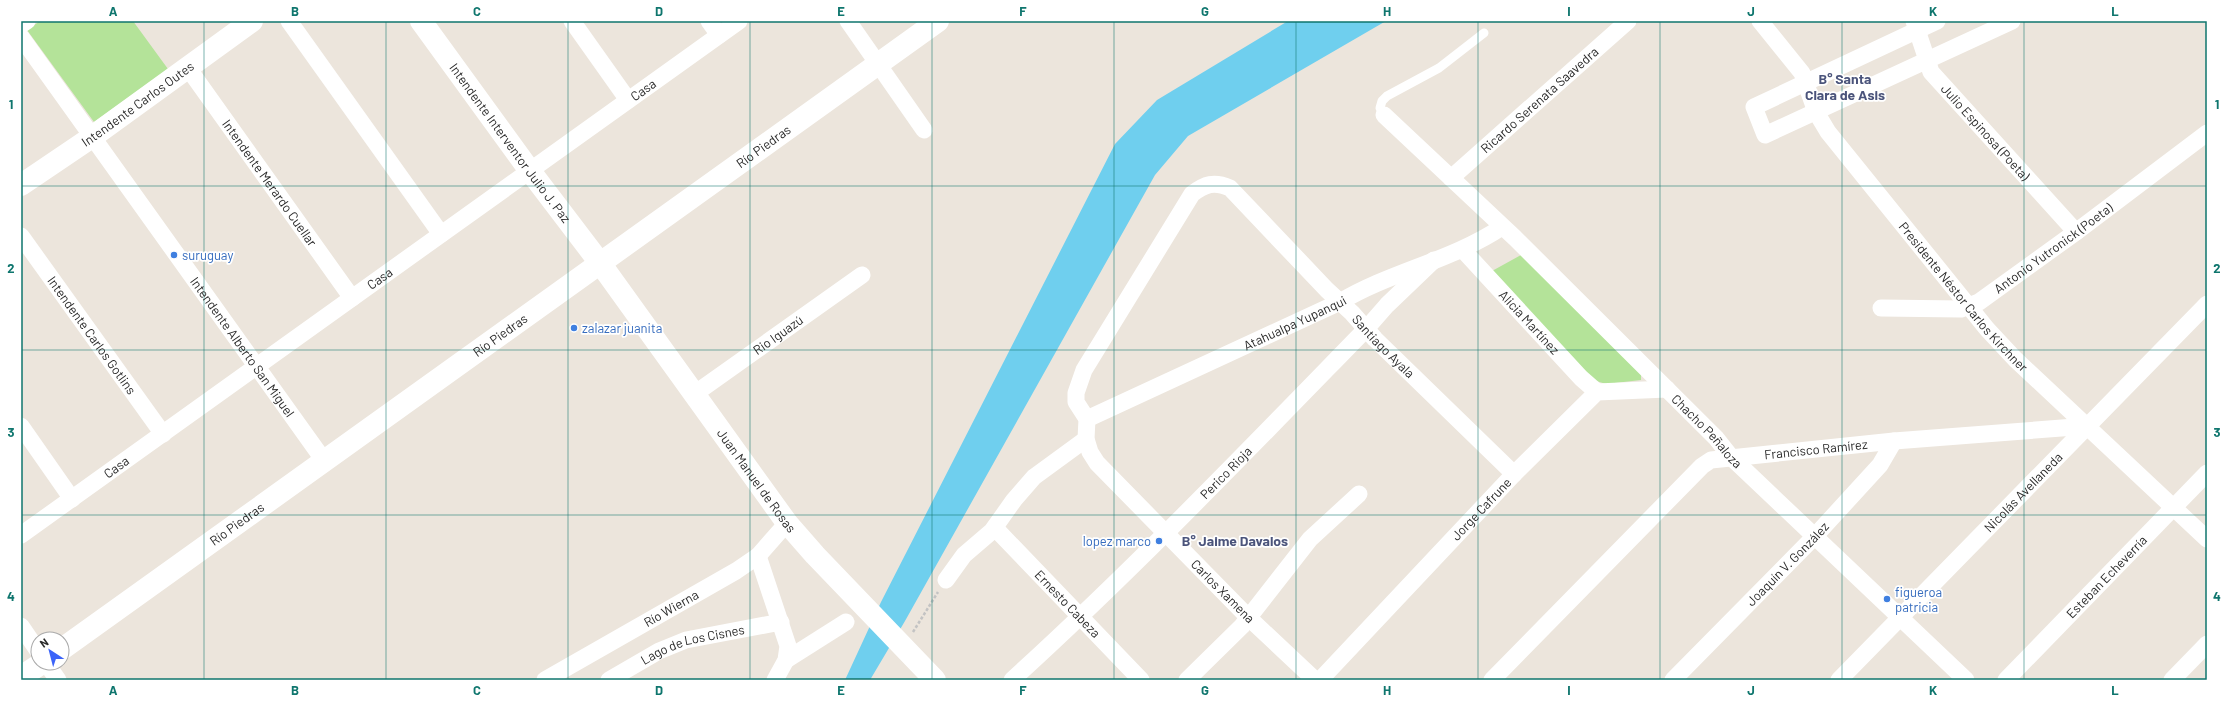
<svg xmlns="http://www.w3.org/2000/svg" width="2228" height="701" viewBox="0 0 2228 701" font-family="Barlow,sans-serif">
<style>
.green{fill:#b4e399}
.water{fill:#6fcfee}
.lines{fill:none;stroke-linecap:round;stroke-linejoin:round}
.path{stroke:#c3c3c3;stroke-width:2.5;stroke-dasharray:3 2;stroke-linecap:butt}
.lane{stroke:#fff;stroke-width:9}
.street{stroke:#fff;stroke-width:17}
.secondary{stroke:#fff;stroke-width:22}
.grid{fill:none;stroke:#0f766e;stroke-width:1;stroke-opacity:0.55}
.shop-dot{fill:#3f7fe0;stroke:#fff;stroke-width:1.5}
.labels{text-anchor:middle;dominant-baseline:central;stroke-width:3.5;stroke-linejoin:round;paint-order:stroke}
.street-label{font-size:13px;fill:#2a2a2a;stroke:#fff}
.shop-label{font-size:13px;fill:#366cbe;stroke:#fff;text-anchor:start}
.neighbourhood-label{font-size:14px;font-weight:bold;fill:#4b547b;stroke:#fff}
.neatline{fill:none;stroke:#0f766e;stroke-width:1.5}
.grid-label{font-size:13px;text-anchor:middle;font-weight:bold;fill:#0f766e}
</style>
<rect width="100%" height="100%" fill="#ece5dc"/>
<!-- green -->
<path class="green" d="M40 21H133L168 69 94 122 27 30Z
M1521 255 1641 373V380L1606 384 1593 380 1492 271Z"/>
<!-- water -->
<path class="water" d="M1288 21H1386L1188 136 1155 175 905 621 870 680H845L881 602 1115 144 1157 100Z"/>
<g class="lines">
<!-- path -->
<path class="path" d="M913 632 938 592"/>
<!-- lane -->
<path class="lane" d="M1384 115 1380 108 1382 101 1387 96 1439 68 1484 33"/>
<!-- street -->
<g class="street">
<path d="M289 21 441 234"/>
<path d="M572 21 628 100"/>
<path d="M709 21 719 35"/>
<path d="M848 21 924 130"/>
<path id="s1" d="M1760 21 1802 73 1816 112 1828 132 1987 329 2015 359 2207 539"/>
<path id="s2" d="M1914 21 1931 72 2076 232"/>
<path d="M1937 21 1754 107 1765 135 2012 21"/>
<path d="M21 25 27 21"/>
<path id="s3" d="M21 37 325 462"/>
<path id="s4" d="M188 68 352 298"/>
<path id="s5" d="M1384 115 1515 238 1716 438 1731 457 1966 680"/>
<path id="s6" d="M1451 178 1628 21"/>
<path id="s7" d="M21 236 163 434"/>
<path id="s8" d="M1463 250 1581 378 1597 392"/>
<path id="s9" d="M1881 308 1961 309 1979 302 2076 232 2207 133"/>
<path id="s10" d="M693 395 862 275"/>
<path id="s11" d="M1087 419 1340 302C1392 271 1451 261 1502 227"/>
<path d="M21 426 72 499"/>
<path id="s12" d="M995 528 1141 680"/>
<path id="s13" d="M21 535 739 21"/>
<path d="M758 556 788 646 786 660 775 680"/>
<path d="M946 580 964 555 992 531 1014 500 1034 477 1086 439"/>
<path d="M21 626 38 651"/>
<path d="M786 660 846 622"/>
<path d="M46 663 58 680"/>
<path id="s14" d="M545 680 736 571 758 556 787 523"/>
<path id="s15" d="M609 680 659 651 686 640 781 622"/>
<path id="s16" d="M1012 680C1135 568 1250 448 1366 329L1387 305 1434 260"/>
<path d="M1187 680 1242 626 1310 539 1359 494"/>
<path id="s17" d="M1315 680 1249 618 1097 463 1090 452 1086 439 1087 419 1076 402V393L1084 370 1192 194C1205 184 1214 181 1230 188L1327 290 1352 313 1375 339 1514 474"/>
<path id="s18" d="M1320 680 1514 474 1597 392 1667 389"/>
<path id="s19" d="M1492 680 1702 466 1711 460 1894 441 2088 426"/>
<path id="s20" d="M1673 680 1815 536 1880 465 1894 441"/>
<path id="s21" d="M1839 680 2207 304"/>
<path id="s22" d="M2006 680 2207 473"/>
<path d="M2172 680 2207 644"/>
</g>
<!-- secondary -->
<g class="secondary">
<path id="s23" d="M421 21 530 171 600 263 787 523 815 555 935 680"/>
<path id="s24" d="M21 185 92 137 252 21"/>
<path id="s25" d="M62 649 938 21"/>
<path d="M21 677 42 663"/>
</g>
</g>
<!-- grid -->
<path class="grid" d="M204 21V680M386 21V680M568 21V680M750 21V680M932 21V680M1114 21V680M1296 21V680M1478 21V680M1660 21V680M1842 21V680M2024 21V680M21 186H2207M21 350H2207M21 515H2207"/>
<!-- markers -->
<g class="shop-dot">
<circle cx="174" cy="255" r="4"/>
<circle cx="574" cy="328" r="4"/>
<circle cx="1159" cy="541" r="4"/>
<circle cx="1887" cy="599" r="4"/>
</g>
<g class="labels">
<!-- street labels -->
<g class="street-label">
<text stroke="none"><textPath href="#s13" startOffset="765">Casa</textPath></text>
<text stroke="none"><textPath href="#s6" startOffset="118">Ricardo Serenata Saavedra</textPath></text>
<text stroke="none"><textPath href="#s24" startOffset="142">Intendente Carlos Outes</textPath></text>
<text stroke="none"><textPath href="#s2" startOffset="135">Julio Espinosa (Poeta)</textPath></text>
<text stroke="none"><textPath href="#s23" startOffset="151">Intendente Interventor Julio J. Paz</textPath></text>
<text stroke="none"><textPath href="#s25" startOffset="863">Río Piedras</textPath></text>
<text stroke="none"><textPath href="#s4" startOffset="141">Intendente Merardo Cuellar</textPath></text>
<text stroke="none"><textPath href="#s9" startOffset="191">Antonio Yutronick (Poeta)</textPath></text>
<text stroke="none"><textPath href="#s13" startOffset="441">Casa</textPath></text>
<text stroke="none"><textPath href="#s1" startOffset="345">Presidente Néstor Carlos Kirchner</textPath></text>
<text stroke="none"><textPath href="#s11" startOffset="229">Atahualpa Yupanqui</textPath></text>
<text stroke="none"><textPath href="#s8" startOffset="98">Alicia Martínez</textPath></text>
<text stroke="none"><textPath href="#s7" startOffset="122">Intendente Carlos Gotlins</textPath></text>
<text stroke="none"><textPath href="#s25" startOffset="539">Río Piedras</textPath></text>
<text stroke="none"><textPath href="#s10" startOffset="104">Rio Iguazú</textPath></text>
<text stroke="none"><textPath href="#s17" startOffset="876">Santiago Ayala</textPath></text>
<text stroke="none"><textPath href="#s3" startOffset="381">Intendente Alberto San Miguel</textPath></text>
<text stroke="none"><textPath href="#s5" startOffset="452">Chacho Peñaloza</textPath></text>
<text stroke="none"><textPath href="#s19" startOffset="416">Francisco Ramírez</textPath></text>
<text stroke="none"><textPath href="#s13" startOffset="117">Casa</textPath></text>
<text stroke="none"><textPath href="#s16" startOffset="298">Perico Rioja</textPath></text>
<text stroke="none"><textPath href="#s23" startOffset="569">Juan Manuel de Rosas</textPath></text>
<text stroke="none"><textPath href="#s21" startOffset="263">Nicolás Avellaneda</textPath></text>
<text stroke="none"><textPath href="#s18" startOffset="235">Jorge Cafrune</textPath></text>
<text stroke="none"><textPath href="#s25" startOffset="215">Río Piedras</textPath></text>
<text stroke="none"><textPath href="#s20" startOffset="163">Joaquín V. González</textPath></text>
<text stroke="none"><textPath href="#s22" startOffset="144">Esteban Echeverría</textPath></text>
<text transform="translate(1223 591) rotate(45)">Carlos Xamena</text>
<text stroke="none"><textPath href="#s12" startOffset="105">Ernesto Cabeza</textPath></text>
<text stroke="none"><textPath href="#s14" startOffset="145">Río Wierna</textPath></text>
<text stroke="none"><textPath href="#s15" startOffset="92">Lago de Los Cisnes</textPath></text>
</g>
<!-- shop labels -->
<g class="shop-label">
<text x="182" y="255">suruguay</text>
<text x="582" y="328">zalazar juanita</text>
<text x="1151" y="541" text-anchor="end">lopez marco</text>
<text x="1895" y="592">figueroa<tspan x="1895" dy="15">patricia</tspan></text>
</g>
<!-- neighbourhood labels -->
<g class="neighbourhood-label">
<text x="1845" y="78">B° Santa<tspan x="1845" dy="16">Clara de Asis</tspan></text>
<text x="1235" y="540">B° Jaime Davalos</text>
</g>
</g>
<!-- border -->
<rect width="2228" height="701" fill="none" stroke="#ffffff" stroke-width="44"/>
<!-- north arrow -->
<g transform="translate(50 651) rotate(324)"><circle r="19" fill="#ffffff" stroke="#aaaaaa"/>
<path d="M0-3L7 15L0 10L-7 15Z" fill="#3c64f9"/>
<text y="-6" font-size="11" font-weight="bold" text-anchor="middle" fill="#2a2a2a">N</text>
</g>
<rect x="22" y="22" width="2184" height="657" class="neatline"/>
<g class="grid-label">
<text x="113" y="16">A</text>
<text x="295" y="16">B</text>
<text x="477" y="16">C</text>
<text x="659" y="16">D</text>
<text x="841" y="16">E</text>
<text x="1023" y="16">F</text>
<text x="1205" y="16">G</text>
<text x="1387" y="16">H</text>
<text x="1569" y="16">I</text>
<text x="1751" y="16">J</text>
<text x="1933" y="16">K</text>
<text x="2115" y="16">L</text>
<text x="11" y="109">1</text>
<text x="2217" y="109">1</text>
<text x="11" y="273">2</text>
<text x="2217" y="273">2</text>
<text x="11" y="437">3</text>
<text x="2217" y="437">3</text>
<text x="11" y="601">4</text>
<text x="2217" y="601">4</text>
<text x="113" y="695">A</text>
<text x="295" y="695">B</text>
<text x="477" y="695">C</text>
<text x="659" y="695">D</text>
<text x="841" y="695">E</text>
<text x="1023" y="695">F</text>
<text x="1205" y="695">G</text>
<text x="1387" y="695">H</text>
<text x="1569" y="695">I</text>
<text x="1751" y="695">J</text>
<text x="1933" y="695">K</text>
<text x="2115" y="695">L</text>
</g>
</svg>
